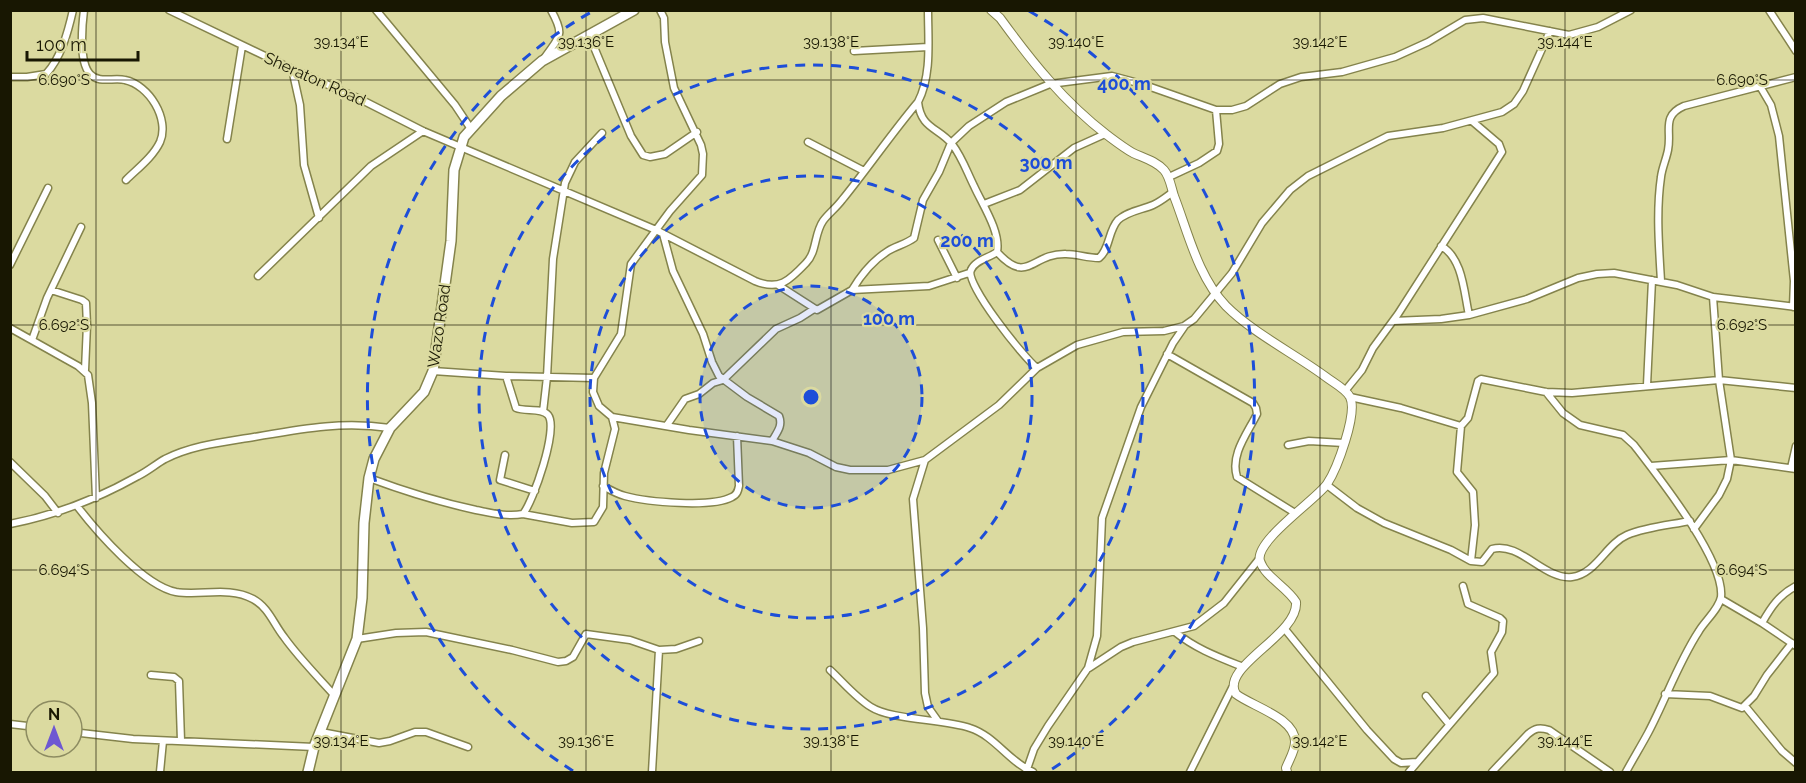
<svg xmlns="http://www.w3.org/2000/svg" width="1806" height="783" viewBox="0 0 1806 783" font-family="Raleway,sans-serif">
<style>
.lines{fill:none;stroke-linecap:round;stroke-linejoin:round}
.minor-casing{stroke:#84834c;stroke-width:9}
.tertiary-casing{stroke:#84834c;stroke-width:10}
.secondary-casing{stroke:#84834c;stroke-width:12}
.minor{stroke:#fff;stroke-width:6}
.tertiary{stroke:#fff;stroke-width:8}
.secondary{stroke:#fff;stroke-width:9}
.ticks{fill:none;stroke:#181702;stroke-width:1.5;stroke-opacity:0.45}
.ring{fill:none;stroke:#1d4ed8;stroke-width:3;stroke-dasharray:10 8}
.labels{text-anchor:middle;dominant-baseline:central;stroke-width:4.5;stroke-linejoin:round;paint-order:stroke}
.street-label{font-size:16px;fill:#181702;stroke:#dbdaa0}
.ticks-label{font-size:15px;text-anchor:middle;fill:#181702;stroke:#dbdaa0;stroke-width:4.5;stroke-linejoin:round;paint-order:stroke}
.centre{fill:#1d4ed8;stroke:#dbdaa0;stroke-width:3}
.ring-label{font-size:18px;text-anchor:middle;font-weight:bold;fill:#1d4ed8;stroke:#dbdaa0;stroke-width:4.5;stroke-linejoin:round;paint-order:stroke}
</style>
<rect width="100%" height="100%" fill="#dbdaa0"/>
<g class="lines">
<!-- minor casing -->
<g class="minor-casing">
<path id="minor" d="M84 10C82 26 79 62 90 74 99 84 114 77 125 80 149 85 170 119 160 142 153 157 137 169 126 180
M169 10 292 69 360 99 423 131 656 230 755 281C779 291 789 281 806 263 817 252 814 234 823 221 828 214 836 208 842 200 868 168 891 134 918 102 932 75 928 40 928 10
M376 10 455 105 471 129
M660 10 664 18 665 42 674 88 701 145 703 154 702 175 670 211 631 264 621 334 594 378 593 392 599 406 612 417 689 430 772 441 809 453 836 467 850 470H888L925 460 999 405 1037 368 1077 345 1123 332 1164 331 1184 326 1194 319 1232 273 1262 223 1290 190 1308 176 1388 136 1443 128 1502 112 1514 104 1523 91 1550 31
M1769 10 1796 51
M589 35 631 136 643 155 650 157 665 154 697 132
M854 51 928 47
M543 60C559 36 566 37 551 10
M292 69 300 105 304 165 319 218
M10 77H27L46 74C61 58 68 32 73 10
M1761 88 1771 105 1779 136 1794 281 1793 307
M918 102C921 129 938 127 952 144 962 157 967 172 974 186 982 204 1001 232 997 252 989 258 975 260 971 270 964 283 1024 358 1037 368
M227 139 242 46
M808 142 864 171
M1169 177 1199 163 1217 151 1219 144 1216 110
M984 204 1020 190 1074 148 1105 134
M663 234 673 271 703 334 712 362 719 376 747 397 779 416C783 426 777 432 772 441
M938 240 957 278
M1441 246C1463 258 1464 293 1469 315
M997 252C1028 286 1031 253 1066 254 1077 254 1087 258 1099 258 1110 249 1108 231 1118 220 1128 211 1141 210 1153 205 1160 202 1166 197 1173 192
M10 265 48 188
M258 276 371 166 423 131
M1661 281C1659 247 1656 211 1661 177 1662 168 1666 160 1668 150 1672 131 1661 116 1684 106L1796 77
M778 285 817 310 852 290 929 286 969 273
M51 290 82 300 86 303 87 325 85 370
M852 290C861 275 872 261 888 251 896 246 906 244 914 238L923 200 939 172 951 143 969 126 1006 102 1050 84 1112 76 1142 84 1216 110H1232L1246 106 1280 84 1301 77 1342 72 1395 57 1428 42 1465 20 1483 18 1569 35 1598 27 1631 10
M1393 321 1441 319 1469 315 1527 299 1578 278 1597 274 1614 273 1677 285 1713 297 1796 307
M10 328 78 366 88 375 92 403 96 498
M32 340 47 298 81 227
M1167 354 1253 403 1256 408 1257 414C1247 434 1230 455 1237 477L1295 513
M433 371 506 376 594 378
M1647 385 1652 280
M1345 391 1362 370 1373 348 1398 314 1502 152 1499 144 1472 121
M1546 392 1563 413 1580 425 1623 435 1634 445C1657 475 1725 560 1721 597 1719 609 1705 621 1699 631 1678 663 1666 699 1648 733 1641 746 1633 759 1626 772
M1350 397 1401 408 1461 426 1468 418 1478 381 1481 379 1546 392 1572 393 1719 380 1796 388
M543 412 547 377 553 259 565 183 575 162 602 133
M667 425 685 399 699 394 713 383 723 380 776 329 800 318 814 309
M1461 426 1457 472 1473 492 1475 525 1471 561
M1288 445 1309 441 1344 443
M505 455 500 480 535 491
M925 460 913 499 923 628 925 693 928 707 938 721
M10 462 45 496 58 513
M1651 466 1731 460 1796 469
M1791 468 1796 446
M369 478C404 491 439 502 476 510 492 513 507 517 523 514 533 502 559 428 548 415 541 407 525 412 516 408L506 376
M1327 485 1357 508 1384 523 1451 550 1471 561 1482 562 1492 549C1520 541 1544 580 1572 577 1596 574 1606 544 1627 535 1646 527 1670 525 1690 521
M603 486C610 490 617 494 625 496 647 502 712 508 732 497 737 495 738 491 739 486L737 436
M77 506C97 532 144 586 176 592 201 596 229 586 253 599 269 608 273 623 284 637 299 658 318 677 335 696
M523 514 572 523 594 522 603 507 604 473 615 429 612 417
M10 524C57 515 97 499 138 476 148 471 156 464 165 459 193 445 224 442 254 437 301 429 341 421 390 428
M1694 529 1719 495 1727 479 1731 460 1719 380 1713 297
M1721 599 1762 623 1796 646
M1762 623C1771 607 1779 595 1796 586
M1284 628 1367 730 1394 759 1401 763 1417 762
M1175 632C1196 649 1218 657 1243 667
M357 639 396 633 426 632 512 650 558 662 566 661 573 657 586 634 630 640 659 650 676 649 699 641
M1089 668 1121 647 1133 642 1194 626 1224 603 1259 559
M830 670C843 682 856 698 871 707 891 720 944 719 970 728 995 736 1009 762 1033 772
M151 675 174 677 179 681 181 741
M1665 694 1710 696 1742 708 1754 696 1767 675 1792 643
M1426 696 1449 724
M1745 706 1782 751 1796 763
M10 724 36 727
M72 732 133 739 314 747
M321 732 379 743 390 741 415 732H426L468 747
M160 772 163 741
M652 772 659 650
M1026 772 1034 749 1048 726 1088 668 1097 636 1102 518 1141 407 1173 343 1184 327
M1190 772 1232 688
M1409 772 1494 673 1491 652 1502 632 1503 621 1500 618 1468 604 1463 586
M1492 772 1528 734C1535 728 1540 727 1549 730L1610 772"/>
</g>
<!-- tertiary casing -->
<g class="tertiary-casing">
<path id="tertiary" d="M991 10 1000 18C1032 62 1063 101 1107 135 1115 141 1124 148 1133 153 1144 158 1156 161 1164 170 1170 177 1171 187 1174 196 1188 232 1198 277 1226 306 1253 333 1295 354 1326 377 1334 383 1346 389 1350 397 1358 413 1337 469 1327 484 1317 499 1254 541 1260 561 1265 577 1287 587 1296 602 1299 635 1219 667 1236 694 1251 706 1296 718 1295 742 1295 751 1289 760 1286 768L1287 772"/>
</g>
<!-- secondary casing -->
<g class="secondary-casing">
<path id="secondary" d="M308 772 314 747 357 639 362 598 364 523 369 478 374 459 390 428 424 392 433 371 451 241 454 170 464 137 501 96 542 61 634 10"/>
</g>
<!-- minor -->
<use href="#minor" class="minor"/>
<!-- tertiary -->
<use href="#tertiary" class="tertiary"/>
<!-- secondary -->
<use href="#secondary" class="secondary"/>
</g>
<!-- ticks -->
<path class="ticks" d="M96 10V772M341 10V772M586 10V772M831 10V772M1076 10V772M1320 10V772M1565 10V772M10 80H1796M10 325H1796M10 570H1796"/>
<!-- distance rings -->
<circle cx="811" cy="397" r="111" fill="#1d4ed8" fill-opacity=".12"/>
<g class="ring">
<circle cx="811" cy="397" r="111"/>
<circle cx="811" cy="397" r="221"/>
<circle cx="811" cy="397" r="332"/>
<path d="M573 771A443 443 0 0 1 593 11M1029 11A443 443 0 0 1 1049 771"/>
</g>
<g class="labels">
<!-- street labels -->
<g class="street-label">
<text transform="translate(315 79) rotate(24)">Sheraton Road</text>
<text transform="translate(439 326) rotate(-82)">Wazo Road</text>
</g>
</g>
<g class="ticks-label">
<text x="341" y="47">39.134°E</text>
<text x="586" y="47">39.136°E</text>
<text x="831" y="47">39.138°E</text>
<text x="1076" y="47">39.140°E</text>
<text x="1320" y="47">39.142°E</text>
<text x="1565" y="47">39.144°E</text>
<text x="64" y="85">6.690°S</text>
<text x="1742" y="85">6.690°S</text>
<text x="64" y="330">6.692°S</text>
<text x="1742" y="330">6.692°S</text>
<text x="64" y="575">6.694°S</text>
<text x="1742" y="575">6.694°S</text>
<text x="341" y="746">39.134°E</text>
<text x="586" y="746">39.136°E</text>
<text x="831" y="746">39.138°E</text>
<text x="1076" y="746">39.140°E</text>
<text x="1320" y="746">39.142°E</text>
<text x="1565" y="746">39.144°E</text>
</g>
<circle cx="811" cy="397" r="9" class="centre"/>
<g class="ring-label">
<text x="1124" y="90">400 m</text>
<text x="1046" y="169">300 m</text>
<text x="967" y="247">200 m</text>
<text x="889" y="325">100 m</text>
</g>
<!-- border -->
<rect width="1806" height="783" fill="none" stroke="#181702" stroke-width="24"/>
<!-- north arrow -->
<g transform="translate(54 729)"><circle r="28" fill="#dbdaa0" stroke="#8d8c61" stroke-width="1.5"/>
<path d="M0-4.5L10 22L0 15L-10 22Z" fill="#6e58d2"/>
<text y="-9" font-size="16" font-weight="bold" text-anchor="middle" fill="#181702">N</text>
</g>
<!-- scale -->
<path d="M27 51v9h111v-9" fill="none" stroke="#181702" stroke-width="3"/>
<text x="36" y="51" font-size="18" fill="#181702" stroke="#dbdaa0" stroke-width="4.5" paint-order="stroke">100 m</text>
</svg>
